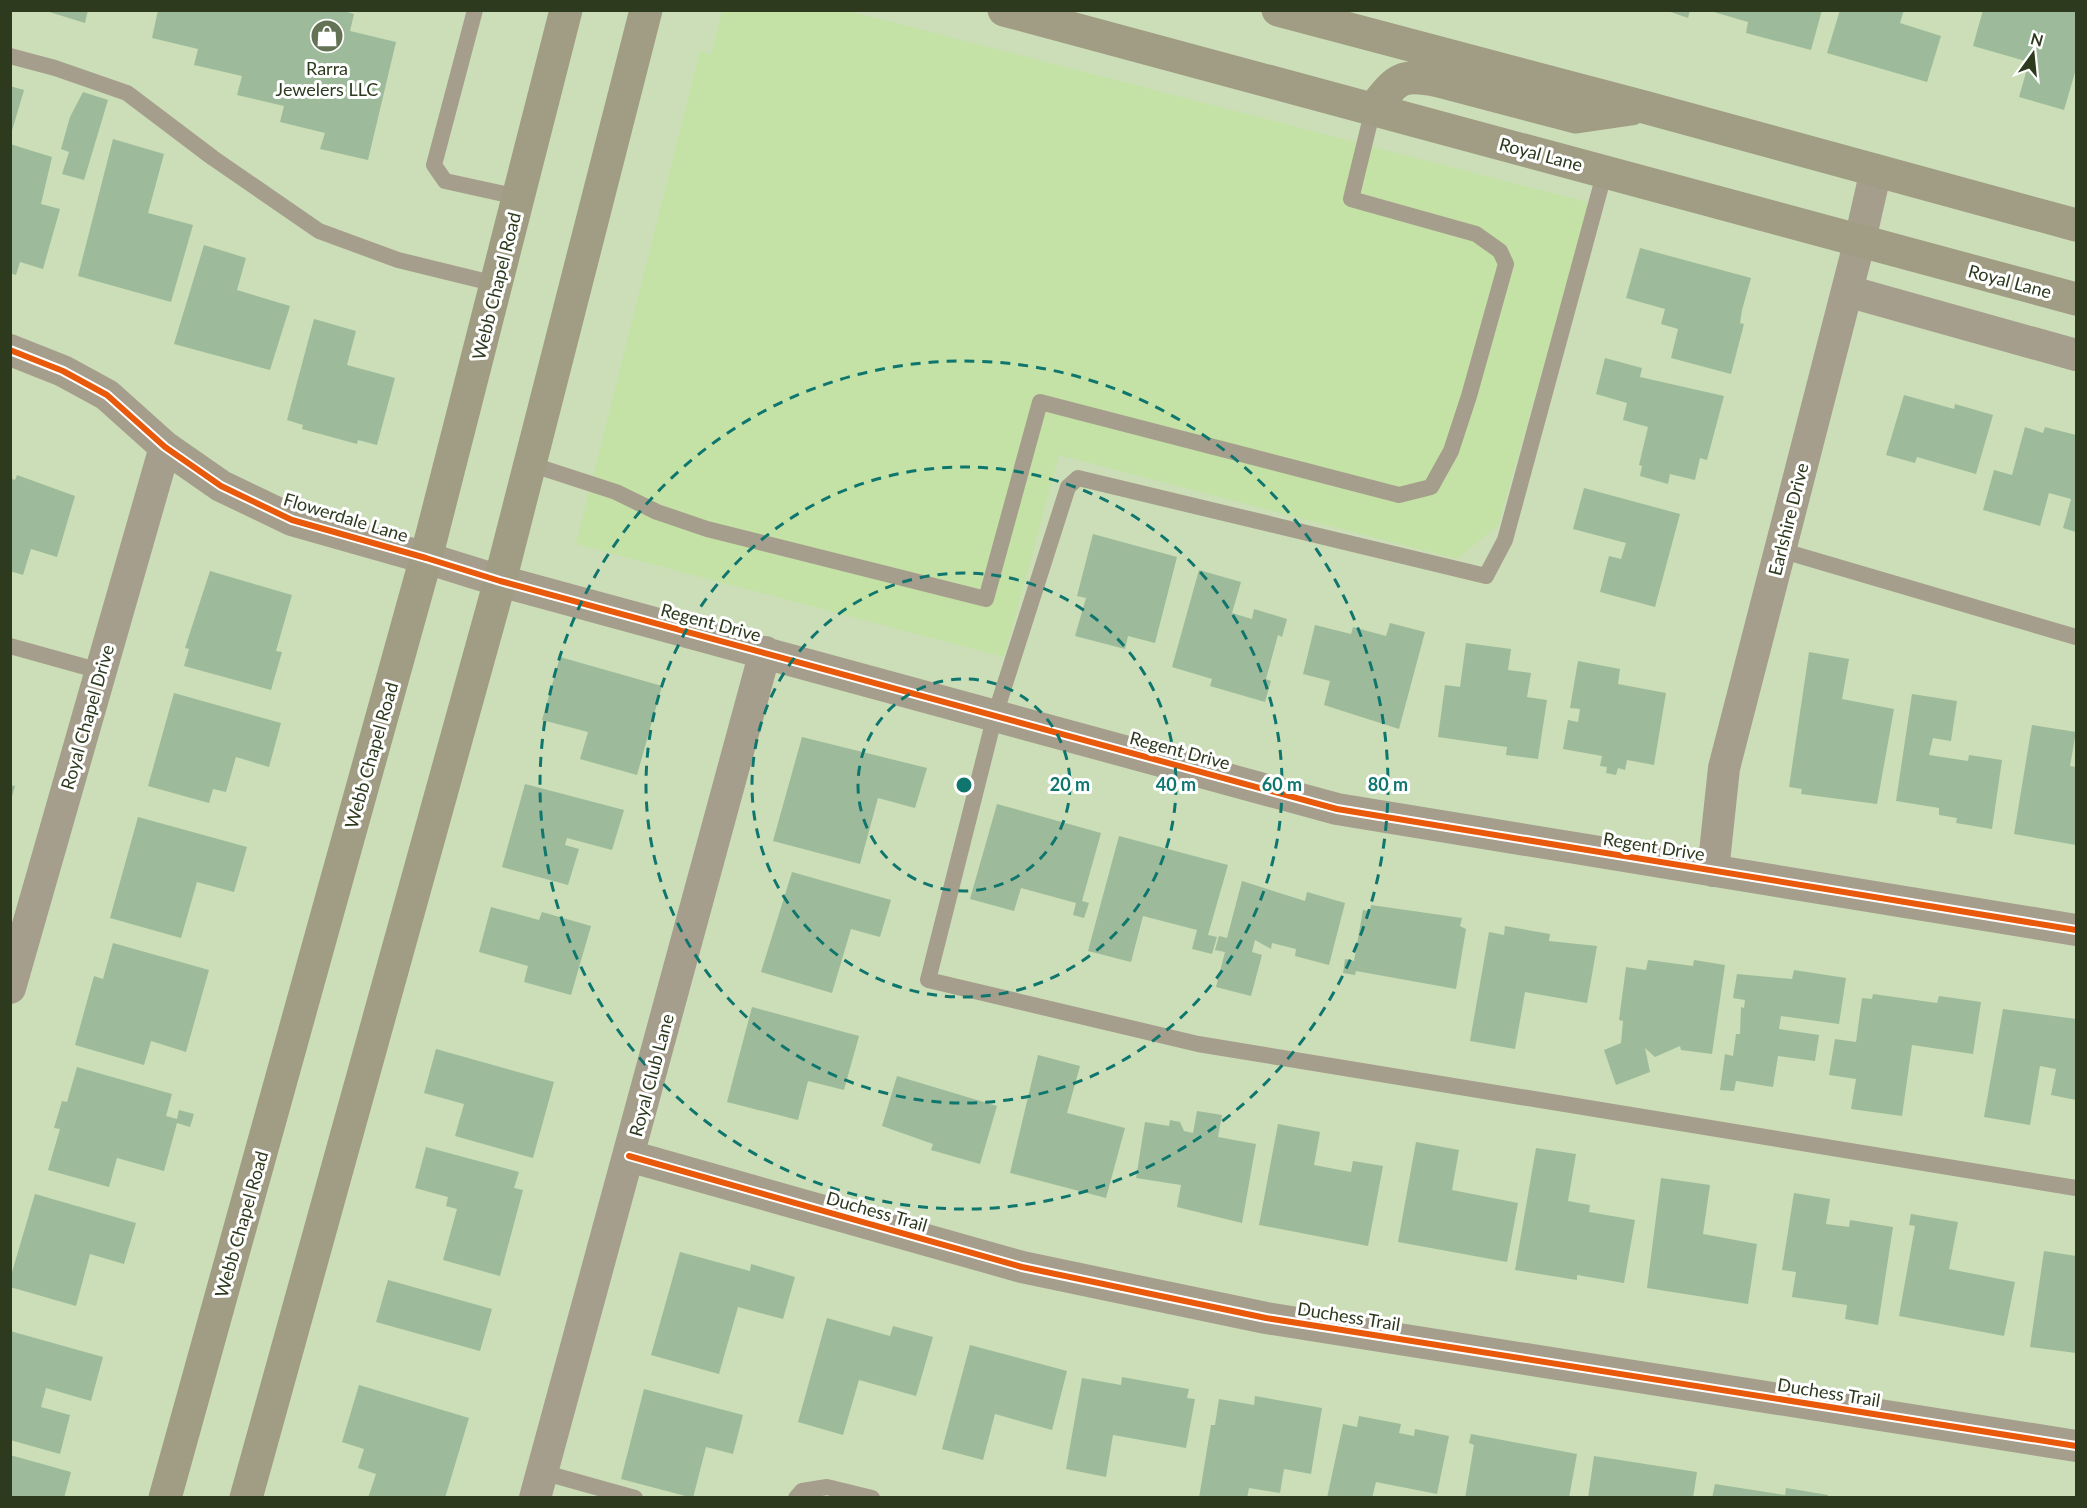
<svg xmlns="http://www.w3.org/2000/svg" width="2087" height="1508" viewBox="0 0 2087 1508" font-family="Lato,sans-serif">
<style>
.built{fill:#c4e1a6}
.building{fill:#9dbb9a}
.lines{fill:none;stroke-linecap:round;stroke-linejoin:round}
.lane{stroke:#a69e8c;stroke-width:16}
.street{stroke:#a69e8c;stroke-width:32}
.secondary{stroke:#a19d85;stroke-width:33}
.cycleway-casing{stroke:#fff;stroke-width:10}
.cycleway{stroke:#e8590c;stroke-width:6}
.ring{fill:none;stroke:#0f766e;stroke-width:3;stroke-dasharray:10 8}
.labels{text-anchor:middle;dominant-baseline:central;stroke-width:6;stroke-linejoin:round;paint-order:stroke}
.poi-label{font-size:18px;fill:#2d3a1e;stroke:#fff}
.street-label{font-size:18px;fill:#2d3a1e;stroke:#fff}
.centre{fill:#0f766e;stroke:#fff;stroke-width:3}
.ring-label{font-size:18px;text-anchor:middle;font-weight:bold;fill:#0f766e;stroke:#fff;stroke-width:6;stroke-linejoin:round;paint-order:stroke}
</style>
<rect width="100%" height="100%" fill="#cbdeb7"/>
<!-- built -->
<path class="built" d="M722 11H849L1590 203 1498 525 1457 559 1059 455 1004 657 576 544 700 51 711 55Z"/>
<!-- building -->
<path class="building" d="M43 10H88L85 23Z
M158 10H340L354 14 350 31 396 42 368 160 320 149 325 133 280 122 284 106 237 95 242 76 194 65 198 49 152 38Z
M1665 10H1690L1688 18Z
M1707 10H1822L1811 50 1746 33 1748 22Z
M1840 10H1904L1900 23 1941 36 1927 82 1827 53Z
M1983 10H2076V69L2064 110 2019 97 2029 62 1973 46Z
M10 86 24 90 11 134H10Z
M83 92 108 100 84 180 62 174 69 152 61 149 70 117Z
M113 139 164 154 148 213 193 225 171 302 78 276Z
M10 144 52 157 41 204 60 209 43 269 20 262 16 275 10 273Z
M204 245 246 258 237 290 290 306 270 370 174 344Z
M1640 248 1751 278 1742 310 1740 323 1744 324 1731 374 1671 358 1678 329 1661 324 1665 309 1626 298Z
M314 319 356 331 347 365 395 378 377 445 358 440 357 444 302 429 303 425 287 420Z
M1605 358 1642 368 1640 377 1724 396 1707 460 1700 458 1695 480 1670 474 1668 484 1640 476 1642 466 1639 465 1648 427 1623 420 1627 403 1596 394Z
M1904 395 1954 409 1955 404 1993 415 1976 474 1917 457 1915 463 1886 455Z
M2025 427 2043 433 2045 427 2076 435V532L2063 528 2071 499 2049 493 2040 526 1983 510 1994 470 2012 475Z
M17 475 75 496 57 557 31 549 23 575 10 571V478L15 480Z
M1584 488 1680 514 1655 607 1600 592 1609 556 1621 559 1626 543 1573 529Z
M1093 534 1177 557 1155 643 1128 636 1125 649 1075 636 1086 598 1077 596Z
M1199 570 1241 582 1232 613 1252 619 1254 609 1287 619 1282 637 1278 635 1266 679 1271 681 1265 702 1210 686 1212 679 1172 667Z
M210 571 292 595 276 651 282 652 271 690 184 666 189 649 185 648Z
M1390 623 1425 632 1399 729 1324 705 1330 681 1303 674 1315 625 1351 634 1353 627 1386 636Z
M1466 643 1511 649 1508 670 1531 673 1527 697 1547 700 1538 759 1506 755 1507 747 1438 737 1445 685 1460 687Z
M1809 652 1849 659 1842 699 1894 709 1877 804 1801 794 1802 789 1789 787Z
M560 657 662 686 637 775 580 759 588 732 542 720Z
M1578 661 1620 669 1618 684 1666 693 1654 765 1627 760 1625 770 1618 768 1616 775 1606 773 1607 767 1600 766 1602 756 1563 749 1568 720 1578 722 1580 709 1570 708Z
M174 693 281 723 269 767 236 757 226 792 213 789 209 803 148 786Z
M1912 694 1957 701 1951 741 1933 738 1929 755 1968 761 1969 755 2002 760 1992 829 1956 823 1957 818 1939 815V808L1896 801Z
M2032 725 2076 732 2070 766 2076 767V845L2014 834Z
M802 737 927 768 915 808 878 798 860 864 773 841Z
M525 784 624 810 612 850 567 838 565 845 579 849 568 885 502 867Z
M10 785 15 786 11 800H10Z
M997 804 1101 833 1082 901 1089 903 1084 918 1073 915 1076 903 1021 888 1014 911 970 899Z
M138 817 247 847 234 892 197 882 181 938 110 918Z
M1119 836 1228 865 1208 935 1217 937 1212 954 1192 949 1197 930 1143 916 1131 962 1088 951Z
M792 872 891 900 880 937 851 929 832 993 761 972Z
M1242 881 1305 901 1307 892 1345 903 1329 965 1295 956 1296 949 1272 943 1271 949 1255 940 1252 952 1262 955 1251 996 1216 987 1225 952 1215 950 1219 936 1227 938Z
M1371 905 1462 918 1460 926 1466 929 1456 989 1356 971 1355 975 1343 973 1345 959 1354 961 1363 910 1370 911Z
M491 907 539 920 542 912 591 926 571 995 524 982 528 966 479 952Z
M1505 926 1550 934 1549 941 1597 946 1587 1003 1525 992 1515 1049 1470 1041 1489 932 1504 935Z
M113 943 209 970 186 1052 151 1041 144 1065 75 1045 94 976 103 979Z
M1648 960 1693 966 1694 960 1725 965 1712 1054 1681 1050 1680 1046 1655 1057 1645 1048 1650 1072 1616 1085 1604 1050 1621 1043 1623 1021 1619 1020 1626 967 1646 970Z
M1794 970 1846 978 1839 1024 1781 1016 1779 1029 1819 1035 1815 1061 1778 1056 1773 1087 1736 1081 1734 1091 1720 1090 1725 1054 1733 1056 1736 1034H1740L1741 1007 1744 1008 1745 1000 1733 998 1737 974 1792 979Z
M1873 994 1937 1003 1939 996 1981 1002 1973 1054 1912 1045 1902 1116 1851 1109 1856 1079 1829 1075 1835 1039 1856 1042 1862 998 1872 999Z
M752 1007 859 1036 844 1090 808 1081 798 1120 727 1102Z
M2003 1009 2076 1019V1100L2051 1095 2056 1069 2040 1066 2030 1125 1984 1117Z
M436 1049 554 1082 533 1158 455 1136 464 1104 424 1093Z
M1038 1055 1080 1066 1067 1113 1125 1128 1106 1198 1010 1173Z
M77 1067 172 1094 166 1116 177 1119 179 1110 194 1114 190 1127 177 1123 164 1171 117 1158 109 1187 48 1170 60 1129 54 1128 62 1101 67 1102Z
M897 1076 997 1106 980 1164 931 1150 933 1144 882 1126Z
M1197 1111 1222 1115 1218 1137 1256 1144 1242 1223 1177 1207 1181 1185 1136 1178 1145 1122 1169 1126 1170 1120 1180 1122 1184 1131 1193 1133Z
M1278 1124 1320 1132 1314 1165 1351 1172 1353 1161 1383 1166 1368 1246 1259 1225Z
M1416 1142 1459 1150 1452 1190 1518 1203 1507 1262 1398 1242Z
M426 1147 519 1172 514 1188 523 1190 500 1276 443 1260 457 1209 446 1206 448 1197 415 1188Z
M1536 1148 1576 1154 1568 1201 1590 1205 1589 1212 1635 1220 1624 1283 1577 1275V1280L1515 1270Z
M1661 1178 1710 1185 1703 1234 1757 1244 1748 1304 1647 1288Z
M1794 1193 1830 1199 1826 1224 1849 1227 1850 1220 1893 1227 1878 1325 1845 1319 1847 1305 1792 1297 1796 1272 1782 1270Z
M35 1194 136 1223 124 1264 90 1254 76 1306 10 1287V1279Z
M1911 1214 1958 1222 1949 1269 2015 1282 2004 1336 1899 1316 1915 1226 1909 1225Z
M2044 1251 2076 1256V1353L2030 1347Z
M680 1252 750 1271 751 1264 795 1277 783 1319 738 1307 719 1374 651 1355Z
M388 1280 492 1309 480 1351 376 1322Z
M827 1318 890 1336 893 1326 933 1337 916 1396 859 1380 843 1435 798 1422Z
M10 1331 103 1357 91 1401 46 1388 41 1407 70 1415 60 1454 10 1440Z
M970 1345 1067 1371 1052 1430 995 1414 983 1460 942 1449Z
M1122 1377 1189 1389 1187 1398 1195 1399 1186 1448 1113 1435 1106 1477 1066 1469 1082 1378 1121 1385Z
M359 1385 469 1418 445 1498H368L376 1474 358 1468 364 1449 342 1442Z
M644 1389 743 1415 733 1454 706 1447 693 1498 621 1479Z
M1255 1396 1322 1408 1311 1474 1284 1469 1280 1493 1249 1488 1247 1498H1199L1211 1425H1215L1219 1399 1254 1405Z
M1359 1416 1401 1424 1399 1433 1414 1436 1415 1429 1449 1436 1437 1494 1376 1482 1372 1498H1327L1343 1424 1357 1427Z
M1471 1434 1577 1454 1569 1498H1465L1474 1445 1469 1443Z
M10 1455 71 1472 64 1498H10Z
M1594 1456 1697 1472 1693 1498H1588Z
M1715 1484 1785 1495 1786 1488 1828 1495 1827 1498H1712Z"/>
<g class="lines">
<!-- lane -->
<path class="lane" d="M475 10 434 165 445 181 518 197
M10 56 55 68 127 93 213 158 319 231 398 260 496 284
M1605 171 1505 540 1486 576 1078 478 1068 487 995 715 928 980 1198 1044 2076 1188
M530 464 616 492 657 512 707 529 986 599 1040 402 1399 495 1431 487 1451 451 1469 396 1506 264 1500 251 1476 234 1351 199 1373 109
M1780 550 2076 637
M10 646 100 671
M542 1472 635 1498
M796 1498 802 1491 827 1487 872 1498"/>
<!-- street -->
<path class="street" d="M1847 291 2076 355
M10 350 63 371 107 395 165 447 221 486 292 520 426 558 500 581 1337 809 2076 930
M1713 871 1724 768 1860 240 1876 170
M10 988 165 447
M629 1156 1022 1267 1266 1318 2076 1446
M535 1498 765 652"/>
<!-- secondary -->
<path class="secondary" d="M1004 10 2076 299
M1278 10 1644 107 2076 225
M1373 109C1397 79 1399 73 1439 81L1576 117 1631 109
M165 1498 426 558 566 10
M246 1498 500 581 646 10"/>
<!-- cycleway casing -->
<g class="cycleway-casing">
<path id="cycleway" d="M10 350 63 371 107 395 165 447 221 486 292 520 426 558 500 581 1337 809 2076 930
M629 1156 1022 1267 1266 1318 2076 1446"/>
</g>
<!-- cycleway -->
<use href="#cycleway" class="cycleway"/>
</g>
<!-- distance rings -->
<g class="ring">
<circle cx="964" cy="785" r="106"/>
<circle cx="964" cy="785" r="212"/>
<circle cx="964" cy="785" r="318"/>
<circle cx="964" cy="785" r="424"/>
</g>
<!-- icons -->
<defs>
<g id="shop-disc" transform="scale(1.725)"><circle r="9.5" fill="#647354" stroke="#fff"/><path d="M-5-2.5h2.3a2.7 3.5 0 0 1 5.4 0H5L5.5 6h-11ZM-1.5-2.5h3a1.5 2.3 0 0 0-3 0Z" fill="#fff"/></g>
</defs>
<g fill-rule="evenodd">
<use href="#shop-disc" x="327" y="36"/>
</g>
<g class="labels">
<!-- poi labels -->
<g class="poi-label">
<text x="327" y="68">Rarra<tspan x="327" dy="21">Jewelers LLC</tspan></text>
</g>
<!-- street labels -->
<g class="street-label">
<text transform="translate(1541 154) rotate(15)">Royal Lane</text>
<text transform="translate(2010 281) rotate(15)">Royal Lane</text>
<text transform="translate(496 286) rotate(-76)">Webb Chapel Road</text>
<text transform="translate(346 517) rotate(17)">Flowerdale Lane</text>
<text transform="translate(1788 519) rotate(-76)">Earlshire Drive</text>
<text transform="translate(711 622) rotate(15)">Regent Drive</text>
<text transform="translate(87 717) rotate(-74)">Royal Chapel Drive</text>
<text transform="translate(1180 750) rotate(15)">Regent Drive</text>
<text transform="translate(371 755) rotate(-74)">Webb Chapel Road</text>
<text transform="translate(1654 846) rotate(9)">Regent Drive</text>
<text transform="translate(651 1075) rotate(-75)">Royal Club Lane</text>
<text transform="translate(877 1211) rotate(16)">Duchess Trail</text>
<text transform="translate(241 1224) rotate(-74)">Webb Chapel Road</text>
<text transform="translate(1349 1316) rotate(9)">Duchess Trail</text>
<text transform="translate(1829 1392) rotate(9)">Duchess Trail</text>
</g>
</g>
<circle cx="964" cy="785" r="9" class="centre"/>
<g class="ring-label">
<text x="1070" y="791">20 m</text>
<text x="1176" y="791">40 m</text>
<text x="1282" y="791">60 m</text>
<text x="1388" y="791">80 m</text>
</g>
<!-- border -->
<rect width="2087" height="1508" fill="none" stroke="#2d3a1e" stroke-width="24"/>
<!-- north arrow -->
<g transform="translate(2033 54) rotate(15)" stroke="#ffffff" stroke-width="4.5" paint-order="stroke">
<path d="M0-4.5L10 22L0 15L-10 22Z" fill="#2d3a1e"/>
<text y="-9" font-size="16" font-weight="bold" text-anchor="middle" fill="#2d3a1e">N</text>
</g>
</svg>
